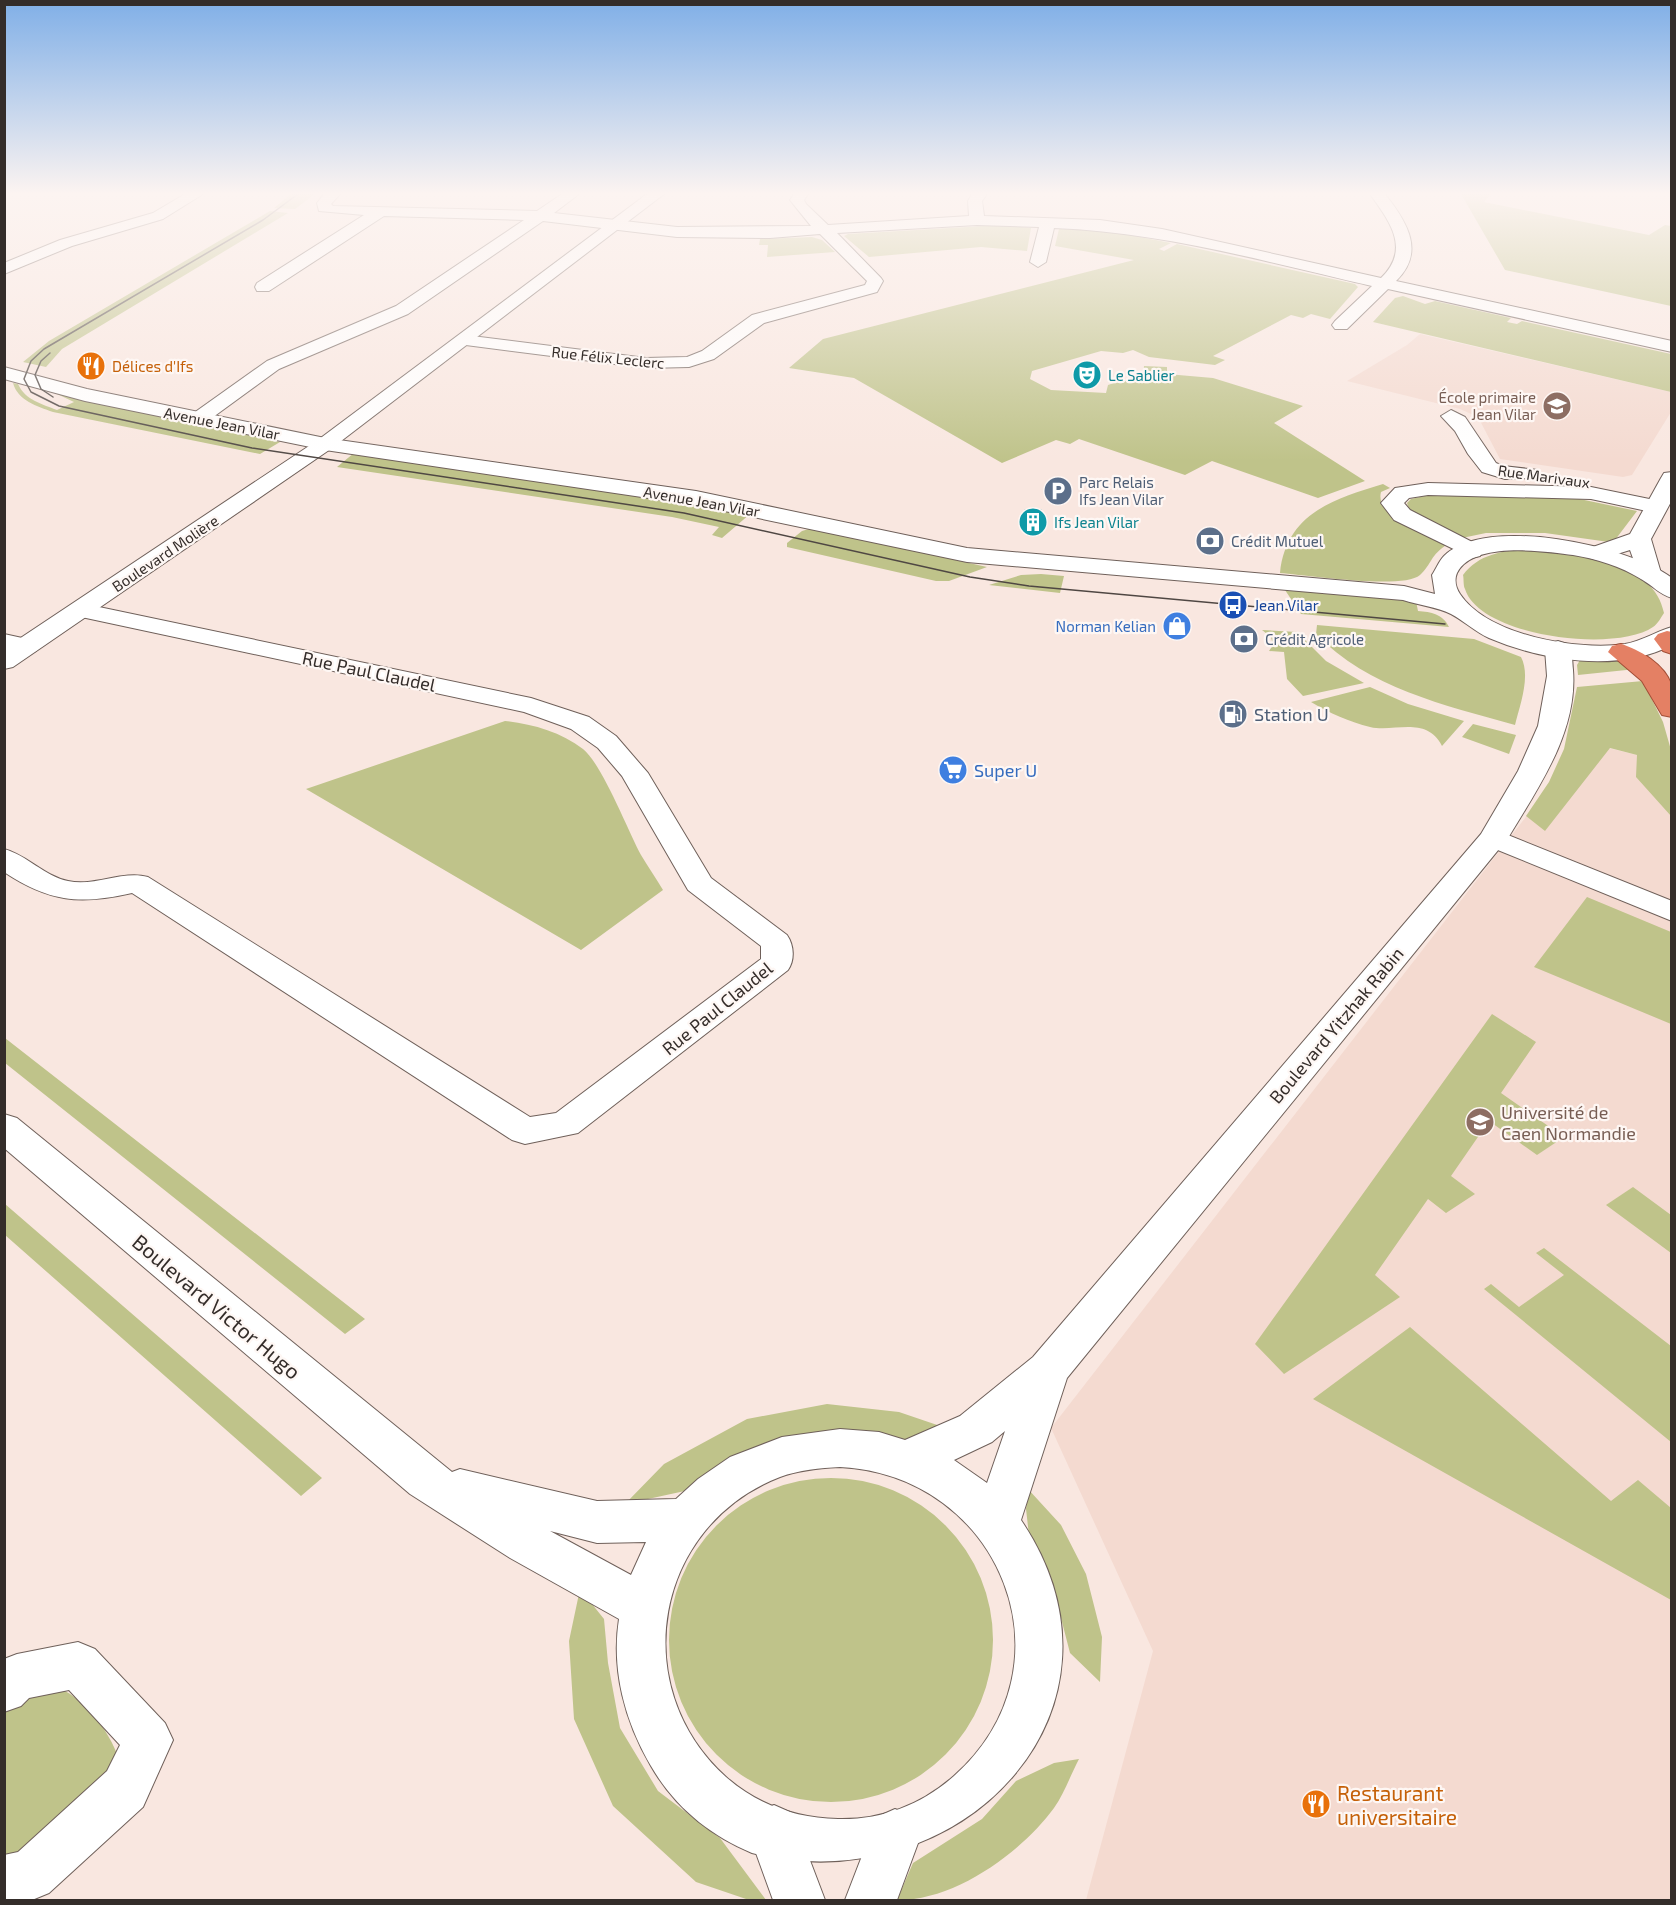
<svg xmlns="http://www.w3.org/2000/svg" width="1676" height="1905" viewBox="0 0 1676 1905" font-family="'Exo 2',sans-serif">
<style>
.built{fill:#f4dad0}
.green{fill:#bfc38a}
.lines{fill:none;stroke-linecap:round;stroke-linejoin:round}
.minor-casing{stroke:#6f605a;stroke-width:2}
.tertiary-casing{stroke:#6f605a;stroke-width:2}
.secondary-casing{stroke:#6f605a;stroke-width:2}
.trunk-casing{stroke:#a24e36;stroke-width:2}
.minor{fill:#fff;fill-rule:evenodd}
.tertiary{fill:#fff;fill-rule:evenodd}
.secondary{fill:#fff;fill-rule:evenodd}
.trunk{fill:#e48064;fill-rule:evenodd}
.tram{stroke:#4f4743;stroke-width:1.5}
.labels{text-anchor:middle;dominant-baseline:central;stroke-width:4.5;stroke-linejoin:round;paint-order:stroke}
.far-street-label{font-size:15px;fill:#342d2a;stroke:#fef7f4}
.far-food-label{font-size:15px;fill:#c56008;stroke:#fef7f4;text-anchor:start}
.far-culture-label{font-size:15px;fill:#0d838f;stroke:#fef7f4;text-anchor:start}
.far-education-label{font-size:15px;fill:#785e54;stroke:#fef7f4;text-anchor:end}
.far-service-label{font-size:15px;fill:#4e5e75;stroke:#fef7f4;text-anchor:start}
.far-transit-label{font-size:15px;fill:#164399;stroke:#fef7f4;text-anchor:start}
.far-shop-label{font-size:15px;fill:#366cbe;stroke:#fef7f4;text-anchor:end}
.street-label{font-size:18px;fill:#342d2a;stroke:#fef7f4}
.service-label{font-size:18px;fill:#4e5e75;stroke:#fef7f4;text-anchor:start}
.shop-label{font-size:18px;fill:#366cbe;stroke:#fef7f4;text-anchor:start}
.education-label{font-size:18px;fill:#785e54;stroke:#fef7f4;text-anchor:start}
.near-street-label{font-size:21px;fill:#342d2a;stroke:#fef7f4}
.near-food-label{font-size:21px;fill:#c56008;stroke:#fef7f4;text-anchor:start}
</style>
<rect width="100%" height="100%" fill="#f9e7e0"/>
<!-- built -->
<path class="built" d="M1420 334 1671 392V412L1632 475 1623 477 1500 459 1478 417 1460 409 1347 381 1407 345Z
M1584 742 1637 755 1672 816 1671 1900H1086L1153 1651 1051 1428Z"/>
<!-- green -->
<path class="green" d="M291 194H315L295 209 274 208Z
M1461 194H1491L1484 202 1649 235 1665 225 1671 226V306L1505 270Z
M270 211 288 213 62 349 46 367 23 362 49 341Z
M1001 225 1031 228 1027 251 981 247 869 257 844 236 848 234Z
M1067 228 1115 232 1171 243 1159 249 1164 251 1177 244 1355 284 1358 287 1330 319 1311 314 1303 318 1291 315 1213 356 1225 360 1215 365 1149 357 1133 350 1123 353 1101 351 1032 371 1030 379 1051 390 1106 393 1108 385 1120 381 1143 382 1144 366 1167 367V374L1213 378 1303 406 1274 423 1365 481 1318 498 1212 461 1185 475 1079 439 1070 444 1056 440 1002 463 854 378 789 368 823 339 1134 260 1055 246 1059 229Z
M812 237 822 240 835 252 767 257 768 245H759L760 239Z
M1403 296 1425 304 1435 301 1511 318 1507 322 1517 324 1522 321 1671 354V392L1373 322 1395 298Z
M13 383 18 384C25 400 42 404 57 410L74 402 55 393 280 442 260 454 53 412C37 406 18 401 13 383Z
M354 453 650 497 750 514 722 538 712 535 719 527 672 517 337 467Z
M1383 484 1390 488 1381 492C1374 518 1429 535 1448 544 1430 555 1432 564 1420 575 1403 590 1306 575 1280 573 1286 514 1333 499 1383 484Z
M1429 495 1570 497 1637 511 1615 540 1609 542 1545 533H1486L1462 538 1409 509 1407 503 1411 499Z
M812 528 987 567 949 581H936L787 547V543L802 531Z
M1541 549C1583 557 1654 561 1664 613 1661 617 1658 624 1653 627 1616 653 1480 637 1465 589 1463 585 1464 579 1463 575 1482 550 1512 550 1541 549Z
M1041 574 1064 576 1060 593 989 585 1021 575Z
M1285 590 1416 601 1418 611C1431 612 1443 614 1449 627L1301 614Z
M1317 625 1474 639 1521 657C1531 676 1520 705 1515 725 1444 705 1368 688 1316 634Z
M1262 630 1297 632 1326 661 1364 683 1303 696 1287 679 1284 652 1269 651 1273 645 1271 637Z
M1617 658 1636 669 1578 675 1577 665 1580 660Z
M1643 681 1663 722 1671 750V816L1636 777 1637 755 1610 748 1545 831 1526 816 1549 782 1564 749 1577 687Z
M1370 687 1408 704 1464 721 1442 746C1426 715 1394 733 1370 727 1350 722 1329 713 1311 702Z
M505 721C532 724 561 732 583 749 602 764 628 831 641 855 648 867 656 878 663 890L581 950 306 789Z
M1473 724 1516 735 1509 754 1462 737Z
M1587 897 1671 932V1024L1534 967Z
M1492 1014 1536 1042 1501 1093 1564 1137 1537 1155 1489 1121 1451 1176 1475 1194 1446 1213 1428 1199 1375 1275 1400 1297 1284 1374 1255 1344Z
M4 1038H5L365 1319 345 1334 5 1063Z
M1633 1187 1671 1215V1253L1606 1205Z
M5 1204 322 1478 301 1496 5 1235Z
M1544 1248 1671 1346V1442L1484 1289 1491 1284 1519 1307 1564 1275 1536 1253Z
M1410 1327 1611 1501 1638 1480 1671 1508V1600L1313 1399Z
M827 1404 899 1412 946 1428 911 1442 625 1504 664 1464 747 1419Z
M669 1640a162 162 0 1 1 324 0a162 162 0 1 1-324 0Z
M1028 1489 1061 1525 1086 1574 1102 1637 1100 1682 1070 1653 1052 1583 1030 1544 1026 1509Z
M580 1589 604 1619 608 1663 620 1728 658 1791 720 1838 766 1900H749L696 1882 613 1806 574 1719 569 1641Z
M53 1686C83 1695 109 1730 119 1759L44 1845 5 1856V1710Z
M1079 1759C1071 1774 1064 1794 1054 1808 1021 1853 954 1901 897 1900L913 1863 982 1819 1016 1781 1054 1763Z"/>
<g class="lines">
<!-- minor casing -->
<g class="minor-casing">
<path id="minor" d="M185 194H203L163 219 72 246 4 274V263L60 240 153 213Z
M324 194H340L331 204 333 206 537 211 562 194H579L554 213 677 227 811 226 790 200 794 194H808L804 200 806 204 828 225 969 216 968 201 972 194H987L982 201 984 216 1100 220 1162 229 1381 278C1411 249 1390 222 1370 194H1385C1407 222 1426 252 1396 281L1672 341V352L1388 289 1347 329H1335L1332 325 1335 321 1372 286C1267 262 1162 232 1054 228L1046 262 1038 267 1030 262 1039 227 977 225 837 233 881 278 883 281 877 292 764 323 714 359 689 367 646 368 458 344 455 340 458 336 464 335 646 358 687 357 702 351 752 315 865 285 867 281 820 234 770 238 677 237 543 221 408 314 279 369 205 423H191L188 419 191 415 267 361 396 306 524 220 384 216 269 291H257L255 287 257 283 364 215 319 211 317 203Z
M1451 410 1465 417 1496 463 1503 466 1538 470 1541 474 1538 478 1505 479 1482 472 1468 454 1455 431 1441 416Z
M1428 483 1591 487 1664 502 1667 507 1664 512 1656 513 1591 499 1428 495 1409 498 1404 503 1410 510 1480 546 1483 551 1480 556 1472 558 1394 520 1381 503 1395 488Z
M80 603 531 698 589 717 616 736 648 773 711 878 787 935C794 945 795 960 788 970L578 1133 525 1144 512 1140 132 893C80 905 49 902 4 872V849C27 855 44 876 68 881 95 887 122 870 148 877L530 1117 556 1113 761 959V946L688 890 622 776 598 748 571 729 524 712 72 615 68 610 72 605Z
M4 634 36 641 39 646 36 651 27 653 4 648Z
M1493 829 1672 901V921L1483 844 1479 838 1483 832Z
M78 1642 95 1649 165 1723 173 1740 143 1807 49 1893 32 1900H4V1855L18 1852 107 1771 120 1745 69 1690 29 1698 21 1706 4 1712V1659L17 1654Z
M774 1805 792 1813 825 1900H773L748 1831 756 1813Z
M895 1809 913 1817 921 1835 897 1900H845L877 1817Z"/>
</g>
<!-- tertiary casing -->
<g class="tertiary-casing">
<path id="tertiary" d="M647 194H664L332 448 13 667 4 669V649L318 440Z
M1672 472V500L1651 539 1661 573 1658 578 1649 580 1640 578 1630 550 1598 560 1590 558 1586 553 1590 548 1630 534 1661 478 1664 473Z
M1558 641 1567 644C1573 651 1572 661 1573 670 1578 732 1538 788 1508 838L1067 1378 1021 1520C1148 1708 962 1905 752 1853 709 1835 674 1806 651 1766 625 1722 611 1670 619 1619L510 1558 410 1494 4 1148V1114L17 1118 452 1472 460 1469 597 1501 676 1499 698 1479 730 1457 782 1437 840 1429 879 1432 905 1440 960 1416 1033 1357 1481 834 1518 771 1538 726 1547 676 1545 649 1549 644ZM1005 1431 987 1483 954 1460 992 1442ZM840 1467C1001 1475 1078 1666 954 1776 921 1805 882 1820 838 1819 795 1818 758 1805 726 1777 626 1687 654 1526 780 1477 799 1470 820 1468 840 1467ZM550 1531 597 1543 646 1542 631 1575Z"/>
</g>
<!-- secondary casing -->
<g class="secondary-casing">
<path id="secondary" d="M4 367 87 389 325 438 696 491 967 548 1404 586 1435 594 1432 575C1436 569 1439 561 1444 556 1485 514 1630 546 1672 578V598C1660 595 1652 585 1641 579 1620 566 1597 559 1573 555 1544 551 1473 541 1457 573 1454 580 1456 588 1460 594 1488 636 1579 651 1625 644 1642 641 1655 632 1672 627V645C1618 673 1543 661 1489 638 1475 632 1463 620 1451 614 1437 607 1418 605 1403 600L967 562 696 505 325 450 85 401 4 379Z"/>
</g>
<!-- trunk casing -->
<g class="trunk-casing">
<path id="trunk" d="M1667 631 1672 632V654L1663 651 1654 639 1658 634Z
M1621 644C1639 649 1665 665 1671 684 1674 693 1672 708 1672 717L1662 715 1642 681 1608 652 1612 646Z"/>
</g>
<!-- minor -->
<use href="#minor" class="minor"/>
<!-- tertiary -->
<use href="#tertiary" class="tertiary"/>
<!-- secondary -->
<use href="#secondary" class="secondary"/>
<!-- trunk -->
<use href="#trunk" class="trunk"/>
<!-- tram -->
<path class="tram" d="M298 194 263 220 44 349 31 361 24 379 31 392 59 406 252 448 684 513 970 577 1029 586 1445 624
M50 353 41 361 35 375 41 389 53 397"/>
</g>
<!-- sky -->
<linearGradient id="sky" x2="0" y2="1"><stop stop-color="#80afe7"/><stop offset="0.42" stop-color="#fcf4f1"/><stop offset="1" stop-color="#fcf4f1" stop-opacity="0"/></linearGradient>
<rect width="1676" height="461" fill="url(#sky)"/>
<!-- icons -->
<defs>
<g id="restaurant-disc" transform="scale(1.5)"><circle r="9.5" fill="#e8710a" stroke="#fef7f4"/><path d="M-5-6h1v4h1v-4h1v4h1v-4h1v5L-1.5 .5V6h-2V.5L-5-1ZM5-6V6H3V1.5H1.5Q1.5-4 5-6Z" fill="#fff"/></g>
<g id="theatre-disc" transform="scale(1.5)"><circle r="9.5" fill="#0f9aa8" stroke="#fef7f4"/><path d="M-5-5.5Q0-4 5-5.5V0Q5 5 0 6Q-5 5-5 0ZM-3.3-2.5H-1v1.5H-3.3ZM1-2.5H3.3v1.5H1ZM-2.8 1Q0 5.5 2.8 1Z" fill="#fff"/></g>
<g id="school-disc" transform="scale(1.5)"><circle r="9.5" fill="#8d6e63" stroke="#fef7f4"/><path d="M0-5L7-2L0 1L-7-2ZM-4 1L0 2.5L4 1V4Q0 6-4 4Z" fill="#fff"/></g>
<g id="parking-disc" transform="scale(1.5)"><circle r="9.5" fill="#5c6f8a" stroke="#fef7f4"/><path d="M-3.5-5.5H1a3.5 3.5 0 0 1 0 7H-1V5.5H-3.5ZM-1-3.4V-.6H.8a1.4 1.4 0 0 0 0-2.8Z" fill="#fff"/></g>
<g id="building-disc" transform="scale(1.5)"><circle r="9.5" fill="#0f9aa8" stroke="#fef7f4"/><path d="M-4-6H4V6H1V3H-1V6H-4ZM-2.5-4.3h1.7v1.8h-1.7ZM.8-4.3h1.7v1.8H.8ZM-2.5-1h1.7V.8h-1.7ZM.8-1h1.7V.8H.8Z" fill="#fff"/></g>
<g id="bank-disc" transform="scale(1.5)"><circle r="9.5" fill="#5c6f8a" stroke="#fef7f4"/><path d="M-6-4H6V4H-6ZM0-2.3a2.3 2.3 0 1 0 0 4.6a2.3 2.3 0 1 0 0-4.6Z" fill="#fff"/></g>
<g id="bus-disc" transform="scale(1.5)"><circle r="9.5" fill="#1a4fb4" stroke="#fef7f4"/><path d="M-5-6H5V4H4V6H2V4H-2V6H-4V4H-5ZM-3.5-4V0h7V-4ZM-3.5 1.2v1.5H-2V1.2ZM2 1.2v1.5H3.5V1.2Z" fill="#fff"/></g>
<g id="shop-disc" transform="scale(1.5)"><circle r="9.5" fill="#3f7fe0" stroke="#fef7f4"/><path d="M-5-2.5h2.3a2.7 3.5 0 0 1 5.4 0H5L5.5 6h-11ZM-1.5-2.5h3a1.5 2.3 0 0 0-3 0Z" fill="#fff"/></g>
<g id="fuel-disc" transform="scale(1.5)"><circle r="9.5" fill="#5c6f8a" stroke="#fef7f4"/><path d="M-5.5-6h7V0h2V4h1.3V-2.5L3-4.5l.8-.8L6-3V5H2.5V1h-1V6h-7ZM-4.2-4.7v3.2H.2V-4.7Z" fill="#fff"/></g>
<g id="supermarket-disc" transform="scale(1.5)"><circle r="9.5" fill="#3f7fe0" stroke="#fef7f4"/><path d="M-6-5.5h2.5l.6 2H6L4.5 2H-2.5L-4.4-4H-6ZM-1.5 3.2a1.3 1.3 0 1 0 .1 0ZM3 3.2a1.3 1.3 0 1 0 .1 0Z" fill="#fff"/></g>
<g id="university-disc" transform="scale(1.5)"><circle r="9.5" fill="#8d6e63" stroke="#fef7f4"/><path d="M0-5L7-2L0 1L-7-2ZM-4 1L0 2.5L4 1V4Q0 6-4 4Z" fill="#fff"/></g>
</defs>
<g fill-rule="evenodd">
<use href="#restaurant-disc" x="91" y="366"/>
<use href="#theatre-disc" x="1087" y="375"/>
<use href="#school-disc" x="1557" y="406"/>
<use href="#parking-disc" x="1058" y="491"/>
<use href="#building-disc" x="1033" y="522"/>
<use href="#bank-disc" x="1210" y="541"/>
<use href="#bus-disc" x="1233" y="605"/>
<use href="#shop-disc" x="1177" y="626"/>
<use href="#bank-disc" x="1244" y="639"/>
<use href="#fuel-disc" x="1233" y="714"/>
<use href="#supermarket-disc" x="953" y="770"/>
<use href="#university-disc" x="1480" y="1122"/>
<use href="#restaurant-disc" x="1316" y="1804"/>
</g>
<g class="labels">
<!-- far-street labels -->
<g class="far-street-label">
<text transform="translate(608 357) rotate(6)">Rue Félix Leclerc</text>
<text transform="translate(222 423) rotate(11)">Avenue Jean Vilar</text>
<text transform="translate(1544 476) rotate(8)">Rue Marivaux</text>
<text transform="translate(702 501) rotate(10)">Avenue Jean Vilar</text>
<text transform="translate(165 553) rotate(-34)">Boulevard Molière</text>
</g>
<!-- far-food labels -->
<g class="far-food-label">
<text x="112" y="366">Délices d'Ifs</text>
</g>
<!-- far-culture labels -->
<g class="far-culture-label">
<text x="1108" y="375">Le Sablier</text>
<text x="1054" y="522">Ifs Jean Vilar</text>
</g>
<!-- far-education labels -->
<g class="far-education-label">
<text x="1536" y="397">École primaire<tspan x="1536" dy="17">Jean Vilar</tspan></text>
</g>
<!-- far-service labels -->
<g class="far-service-label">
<text x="1079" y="482">Parc Relais<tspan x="1079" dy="17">Ifs Jean Vilar</tspan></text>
<text x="1231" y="541">Crédit Mutuel</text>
<text x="1265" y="639">Crédit Agricole</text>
</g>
<!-- far-transit labels -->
<g class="far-transit-label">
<text x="1254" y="605">Jean Vilar</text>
</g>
<!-- far-shop labels -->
<g class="far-shop-label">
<text x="1156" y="626">Norman Kelian</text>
</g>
<!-- street labels -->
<g class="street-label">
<text transform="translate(369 671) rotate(12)">Rue Paul Claudel</text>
<text transform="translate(717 1008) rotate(-39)">Rue Paul Claudel</text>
<text transform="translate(1336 1025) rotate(-50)">Boulevard Yitzhak Rabin</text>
</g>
<!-- service labels -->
<g class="service-label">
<text x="1254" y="714">Station U</text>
</g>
<!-- shop labels -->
<g class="shop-label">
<text x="974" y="770">Super U</text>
</g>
<!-- education labels -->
<g class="education-label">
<text x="1501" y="1112">Université de<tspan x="1501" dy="21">Caen Normandie</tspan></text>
</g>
<!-- near-street labels -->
<g class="near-street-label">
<text transform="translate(217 1306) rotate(40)">Boulevard Victor Hugo</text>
</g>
<!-- near-food labels -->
<g class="near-food-label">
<text x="1337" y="1792">Restaurant<tspan x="1337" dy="24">universitaire</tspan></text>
</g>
</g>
<!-- border -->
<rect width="1676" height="1905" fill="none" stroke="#342d2a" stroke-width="12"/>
</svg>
